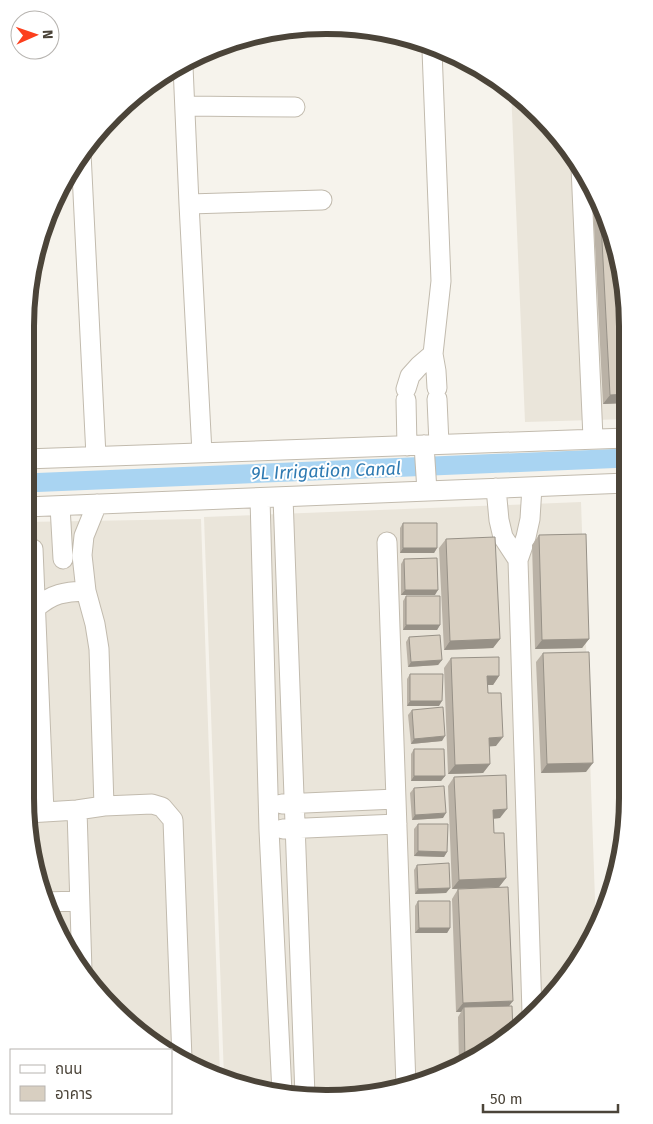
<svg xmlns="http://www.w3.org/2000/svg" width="653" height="1124" viewBox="0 0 653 1124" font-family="'Fira Sans','Noto Sans Thai',sans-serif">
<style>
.residential{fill:#eae5da}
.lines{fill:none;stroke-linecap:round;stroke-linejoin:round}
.canal{stroke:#a9d4f2;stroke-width:19}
.minor-casing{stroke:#c2bbae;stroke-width:21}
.minor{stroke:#fff;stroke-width:19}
.wall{fill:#bab2a6}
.shaded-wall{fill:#979187}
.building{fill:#d8cfc1;stroke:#979187}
.labels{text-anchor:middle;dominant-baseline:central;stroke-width:4;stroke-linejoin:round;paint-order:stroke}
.water-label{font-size:18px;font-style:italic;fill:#2e7ab2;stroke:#fff}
.rim{fill:none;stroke:#4b4439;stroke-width:6}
</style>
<rect width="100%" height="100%" fill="#f6f3ec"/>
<!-- residential -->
<path class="residential" d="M511 89 540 114 587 175 612 230 627 306V419L525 422Z
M581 502 596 928 577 965 510 1037 424 1083 327 1099 248 1089 224 1078 204 517Z
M201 519 220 1076 171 1054V1050H164L159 1048 87 981 41 894 25 797V522Z"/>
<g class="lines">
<!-- canal -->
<path class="canal" d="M25 483 627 458"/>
<!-- minor casing -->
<g class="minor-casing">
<path id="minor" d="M432 50 441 281 433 354 436 371 437 388
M183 66 189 204 202 453
M185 106 295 107
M81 153 96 456
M581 167 593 438
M189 204 322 200
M406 389 410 376 419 366 433 354
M437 399 439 444
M406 400 407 446
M424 445 427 491
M25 459 627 438
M532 487 530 519 526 537 518 560 532 1013
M496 488 499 520 503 537 518 560
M283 497 305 1096
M260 498 269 830 282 1093
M97 504 84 536 82 555 86 591 95 624 99 649 104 806
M60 506 63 559
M25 507 627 483
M387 542 406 1086
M33 549 44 812
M36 608C53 593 64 592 86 591
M282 804 396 799
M77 810 82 971
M28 813 77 810 104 806 152 804 162 807 173 820 182 1059
M283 829 397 824
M45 902 79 901"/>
</g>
<!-- minor -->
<use href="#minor" class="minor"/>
</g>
<!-- wall -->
<path class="wall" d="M592 185 612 230 627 403 603 404Z
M403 523 437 548 434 553H400V528Z
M539 535 589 639 582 648 535 649 532 545Z
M446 539 500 639 493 648 444 650 439 548Z
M404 559 435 595H401V564Z
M406 596 440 625 437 630H403V601Z
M409 637 442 660 438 665 408 667 406 642Z
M543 653 586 772 541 773 536 662Z
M451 658 499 676 493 685H488V693L496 746H489L490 764 483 773 448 774 444 668Z
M410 674 439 706H407V679Z
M412 710 442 741 411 744 408 715Z
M414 749 445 776 441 781H411V754Z
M454 777 500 818 493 819 494 833 506 878 499 887 452 889 448 786Z
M414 788 443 818 412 820 410 793Z
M418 824 447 852 444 857 414 856V829Z
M417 865 450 888 446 893 415 894 414 870Z
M458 889 509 1006 510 1037 459 1064 458 1017 461 1012H456L452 899Z
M418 901 450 928 447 933H415V906Z"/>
<!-- shaded-wall -->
<path class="shaded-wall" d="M627 394V403L603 404 610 395Z
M403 548H437L434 553H400Z
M405 590H438L435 595H401Z
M406 625H440L437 630H403Z
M500 639 493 648 444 650 450 641Z
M589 639 582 648 535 649 542 640Z
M442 660 438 665 408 667 411 662Z
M487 676H499L493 685H481Z
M410 701H442L439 706H407Z
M445 736 442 741 411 744 414 739Z
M503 737 496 746 482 747 489 738Z
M593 763 586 772 541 773 547 764Z
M490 764 483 773 448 774 455 765Z
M414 776H445L441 781H411Z
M507 809 500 818 487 819 493 810Z
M446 813 443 818 412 820 415 815Z
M418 851 447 852 444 857 414 856Z
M506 878 499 887 452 889 459 880Z
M450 888 446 893 415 894 418 889Z
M419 928H450L447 933H415Z
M513 1001 506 1010 464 1007 461 1012H456L463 1003Z"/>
<!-- building -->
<path class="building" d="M600 202 612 230 627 306V394L610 395Z
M403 523H437V548H403Z
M586 534 589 639 542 640 539 535Z
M495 537 500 639 450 641 446 539Z
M437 558 438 590H405L404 559Z
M406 596H440V625H406Z
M440 635 442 660 411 662 409 637Z
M589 652 593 763 547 764 543 653Z
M499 657V676H487L488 693H501L503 737 489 738 490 764 455 765 451 658Z
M410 674H443L442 701H410Z
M443 707 445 736 414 739 412 710Z
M414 749H444L445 776H414Z
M506 775 507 809 493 810 494 833H504L506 878 459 880 454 777Z
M444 786 446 813 415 815 414 788Z
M418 824H448L447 852 418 851Z
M449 863 450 888 418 889 417 865Z
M508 887 513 1001 463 1003 458 889Z
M418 901H450V928H419Z
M512 1006 513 1033 510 1037 465 1061 464 1007Z"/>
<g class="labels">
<!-- water labels -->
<g class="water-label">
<text transform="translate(326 471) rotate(-2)">9L Irrigation Canal</text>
</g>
</g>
<!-- crop -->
<path d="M0 0H653V1124H0ZM326 34H327A292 292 0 0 1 619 326V798A292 292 0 0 1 327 1090H326A292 292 0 0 1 34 798V326A292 292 0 0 1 326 34Z" fill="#fff" fill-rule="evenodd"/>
<path class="rim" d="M326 34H327A292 292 0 0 1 619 326V798A292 292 0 0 1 327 1090H326A292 292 0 0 1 34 798V326A292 292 0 0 1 326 34Z"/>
<!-- legend -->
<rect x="10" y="1049" width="162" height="65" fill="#ffffff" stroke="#b7b4b0"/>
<rect x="20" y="1065" width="25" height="8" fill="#ffffff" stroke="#b7b4b0"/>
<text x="55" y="1074" font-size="15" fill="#4b4439">ถนน</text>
<rect x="20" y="1086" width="25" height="15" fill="#d8cfc1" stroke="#b7b4b0"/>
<text x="55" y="1099" font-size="15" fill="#4b4439">อาคาร</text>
<!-- north arrow -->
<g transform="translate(35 35) rotate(88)"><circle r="24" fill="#ffffff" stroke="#b7b4b0"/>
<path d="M0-4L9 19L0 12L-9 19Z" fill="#fc3f1d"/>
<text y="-8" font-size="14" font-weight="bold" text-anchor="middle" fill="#4b4439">N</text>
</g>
<!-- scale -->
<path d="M483 1104v8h135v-8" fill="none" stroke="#4b4439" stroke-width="2.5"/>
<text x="490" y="1104" font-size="15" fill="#4b4439" stroke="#ffffff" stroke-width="4" paint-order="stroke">50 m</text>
</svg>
